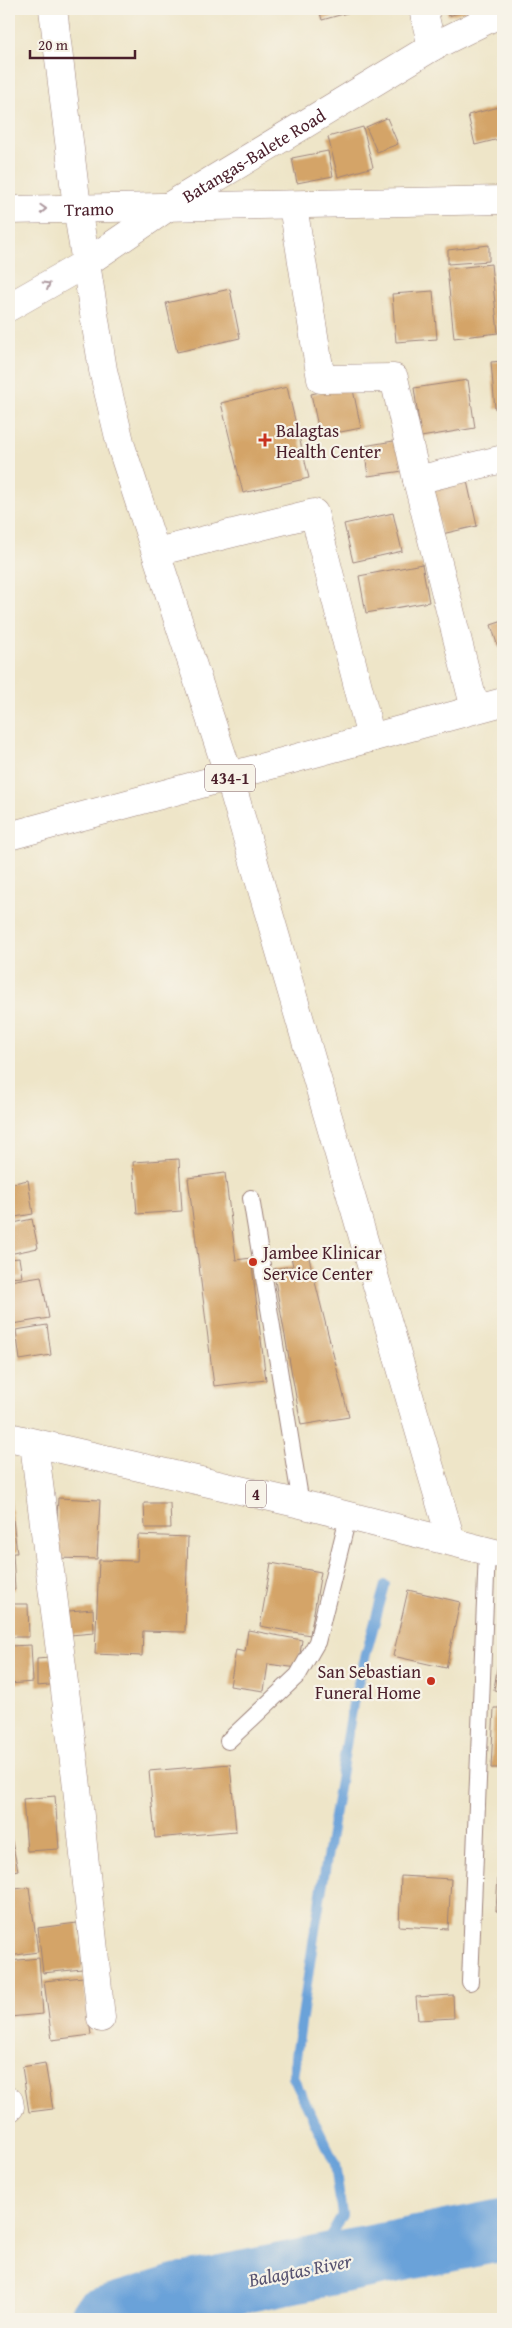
<svg xmlns="http://www.w3.org/2000/svg" width="512" height="2328" viewBox="0 0 512 2328" font-family="'Gentium Book Plus',serif">
<style>
.lines{fill:none;stroke-linecap:round;stroke-linejoin:round}
.stream{stroke:#6aa2d9;stroke-width:10}
.river{stroke:#6aa2d9;stroke-width:62}
.building{fill:#d4a467}
.service-casing{stroke:#9c827a;stroke-width:18}
.minor-casing{stroke:#9c827a;stroke-width:29}
.secondary-casing{stroke:#9c827a;stroke-width:29}
.primary-casing{stroke:#9c827a;stroke-width:29}
.trunk-casing{stroke:#9c827a;stroke-width:29}
.service{stroke:#fff;stroke-width:16}
.minor{stroke:#fff;stroke-width:28}
.secondary{stroke:#fff;stroke-width:28}
.primary{stroke:#fff;stroke-width:28}
.trunk{stroke:#fff;stroke-width:28}
.oneway{stroke:#ae9aa0}
.poi-dot{fill:#c8321e;stroke:#f7f3e8;stroke-width:2}
.labels{text-anchor:middle;dominant-baseline:central;stroke-width:4.5;stroke-linejoin:round;paint-order:stroke}
.shield{fill:#f7f3e8;stroke:#7e5f64;stroke-width:1}
.shield-label{font-size:16px;font-weight:bold;fill:#4a1f2b}
.street-label{font-size:18px;fill:#4a1f2b;stroke:#f7f3e8}
.poi-label{font-size:18px;fill:#4a1f2b;stroke:#f7f3e8;text-anchor:start}
.water-label{font-size:19px;font-style:italic;fill:#575371;stroke:#f7f3e8}
</style>
<rect width="100%" height="100%" fill="#f7f3e8"/>
<filter id="ink" filterUnits="userSpaceOnUse"><feTurbulence type="fractalNoise" baseFrequency=".02" numOctaves="2"/><feDisplacementMap in="SourceGraphic" scale="10" xChannelSelector="R" yChannelSelector="G"/><feConvolveMatrix kernelMatrix="1 2 1 2 8 2 1 2 1" color-interpolation-filters="sRGB"/></filter>
<filter id="wash" filterUnits="userSpaceOnUse"><feTurbulence type="fractalNoise" baseFrequency=".0096" numOctaves="4" result="noise"/><feDisplacementMap in="SourceGraphic" scale="20" xChannelSelector="R" yChannelSelector="G"/><feGaussianBlur stdDeviation="1.12" result="paint"/><feColorMatrix in="noise" values="0 0 0 0 0 0 0 0 0 0 0 0 0 0 0 0 0 1.4 0 .05"/><feComposite in="paint" operator="in"/></filter>
<g filter="url(#wash)">
<rect width="100%" height="100%" fill="#eee5c8"/>
<g class="lines">
<!-- stream -->
<path class="stream" d="M312 2268 342 2215 335 2164 293 2077 316 1923 354 1698 385 1585"/>
<!-- river -->
<path class="river" d="M100 2319 187 2293 503 2230"/>
</g>
<g id="blocks">
<!-- building -->
<path class="building" d="M319 9H361L322 20Z
M446 9H473L448 16Z
M503 106V138L475 145 468 115Z
M387 118 398 144 377 152 366 127Z
M363 127 373 167 338 177 328 137Z
M328 151 333 176 297 183 292 158Z
M489 245V261L448 264V250Z
M503 260V310H502L496 261Z
M491 264 498 333 454 338 447 269Z
M230 289 240 338 177 352 166 303Z
M433 291 437 339 396 342 392 294Z
M503 361V408L495 409 491 362Z
M468 380 475 428 421 437 414 388Z
M352 385 361 428 320 436 311 394Z
M287 387 309 478 243 493 221 403Z
M405 439 410 470 368 476 364 446Z
M467 481 477 526 442 534 431 489Z
M393 513 402 551 353 562 344 524Z
M422 564 429 602 366 613 359 576Z
M503 621V645L498 647 491 625Z
M179 1159 182 1211 137 1214 133 1162Z
M225 1173 236 1260 251 1258 266 1380 214 1386 188 1178Z
M28 1180 33 1214 9 1218V1184Z
M32 1219 38 1248 9 1254V1224Z
M308 1254 349 1417 301 1425 273 1269 293 1266 291 1257Z
M19 1258 22 1277 9 1278V1259Z
M41 1276 49 1318 13 1324 9 1300V1281Z
M47 1325 51 1355 20 1360 16 1330Z
M9 1486 17 1553H13L15 1590H9Z
M58 1498 100 1500 97 1559 55 1558Z
M144 1503H170L171 1528H145Z
M138 1535 188 1537 185 1632 143 1631 142 1656 95 1654 99 1560 137 1561Z
M271 1563 321 1572 310 1635 260 1626Z
M408 1590 460 1602 446 1668 393 1656Z
M9 1604H28L29 1637H9Z
M93 1609 94 1633 70 1635 69 1611Z
M248 1630 302 1640 298 1668 268 1664 264 1691 230 1686 236 1650 245 1652Z
M502 1633H503V1692L494 1690Z
M31 1645 33 1682 9 1684V1646Z
M61 1657V1684L37 1686V1659Z
M494 1708H503V1768H491Z
M230 1764 236 1831 155 1838 149 1771Z
M55 1796 59 1849 27 1851 23 1799Z
M9 1828 18 1870 9 1872Z
M401 1876 451 1879 448 1929 399 1926Z
M498 1876H503V1912L496 1911Z
M29 1887 38 1952 9 1956V1890Z
M77 1923 82 1969 43 1973 38 1928Z
M39 1958 43 2014 9 2017V1961Z
M83 1977 91 2035 52 2040 44 1981Z
M453 1995 454 2018 418 2020 416 1997Z
M45 2063 53 2109 29 2112 22 2067Z"/>
</g>
</g>
<g filter="url(#ink)">
<use href="#blocks" fill-opacity="0" stroke="#9c827a" stroke-width="1"/>
<g class="lines">
<!-- service casing -->
<g class="service-casing">
<path id="service" d="M251 1198 301 1504
M228 1741 298 1675 317 1642 348 1517
M470 1982 487 1551"/>
</g>
<!-- minor casing -->
<g class="minor-casing">
<g id="minor">
<path d="M423 9 432 47"/>
<path d="M293 206 321 379 394 378 417 480 475 709"/>
<path id="s1" d="M9 210 503 200"/>
<path d="M417 480 503 459"/>
<path d="M156 552 314 513 371 738"/>
<path d="M9 836 503 702"/>
<path d="M34 1444 76 1778 101 2018"/>
<path d="M9 2101 10 2107"/>
</g>
</g>
<!-- secondary casing -->
<g class="secondary-casing">
<g id="secondary">
<path id="s2" d="M9 307 86 263 168 207 432 47 503 12"/>
</g>
</g>
<!-- primary casing -->
<g class="primary-casing">
<path id="primary" d="M53 9 77 207 103 370 121 446 229 776 451 1540"/>
</g>
<!-- trunk casing -->
<g class="trunk-casing">
<path id="trunk" d="M9 1437 301 1504 503 1555"/>
</g>
<!-- service -->
<use href="#service" class="service"/>
<!-- minor -->
<use href="#minor" class="minor"/>
<!-- secondary -->
<use href="#secondary" class="secondary"/>
<!-- primary -->
<use href="#primary" class="primary"/>
<!-- trunk -->
<use href="#trunk" class="trunk"/>
</g>
<!-- one-way arrows -->
<defs><path id="oneway-chevron" d="M-2-3.5L2.5 0L-2 3.5" fill="none" stroke-width="1.6" stroke-linecap="round" stroke-linejoin="round" transform="scale(1.25)"/></defs>
<g class="oneway">
<use href="#oneway-chevron" transform="translate(43 209) rotate(-2)"/>
<use href="#oneway-chevron" transform="translate(47 285) rotate(-30)"/>
</g>
</g>
<!-- markers -->
<g class="poi-dot">
<path d="M262.5 432.5h5v5h5v5h-5v5h-5v-5h-5v-5h5z"/>
<circle cx="253" cy="1262" r="5"/>
<circle cx="431" cy="1681" r="5"/>
</g>
<g class="labels">
<!-- shield labels -->
<g class="shield">
<rect x="205" y="764.5" width="50" height="27" rx="4"/>
<rect x="246" y="1480.5" width="20" height="27" rx="4"/>
</g>
<g class="shield-label">
<text x="230" y="778">434-1</text>
<text x="256" y="1494">4</text>
</g>
<!-- street labels -->
<g class="street-label">
<text stroke="none"><textPath href="#s2" startOffset="288">Batangas-Balete Road</textPath></text>
<text stroke="none"><textPath href="#s1" startOffset="80">Tramo</textPath></text>
</g>
<!-- poi labels -->
<g class="poi-label">
<text x="276" y="430">Balagtas<tspan x="276" dy="21">Health Center</tspan></text>
<text x="263" y="1252">Jambee Klinicar<tspan x="263" dy="21">Service Center</tspan></text>
<text x="421" y="1671" text-anchor="end">San Sebastian<tspan x="421" dy="21">Funeral Home</tspan></text>
</g>
<!-- water labels -->
<g class="water-label">
<text transform="translate(300 2270) rotate(-11)">Balagtas River</text>
</g>
</g>
<!-- margin -->
<rect width="512" height="2328" fill="none" stroke="#f7f3e8" stroke-width="30"/>
<!-- scale -->
<path d="M30 50v8h105v-8" fill="none" stroke="#4a1f2b" stroke-width="2.5"/>
<text x="38" y="50" font-size="15" fill="#4a1f2b" stroke="#f7f3e8" stroke-width="4" paint-order="stroke">20 m</text>
</svg>
